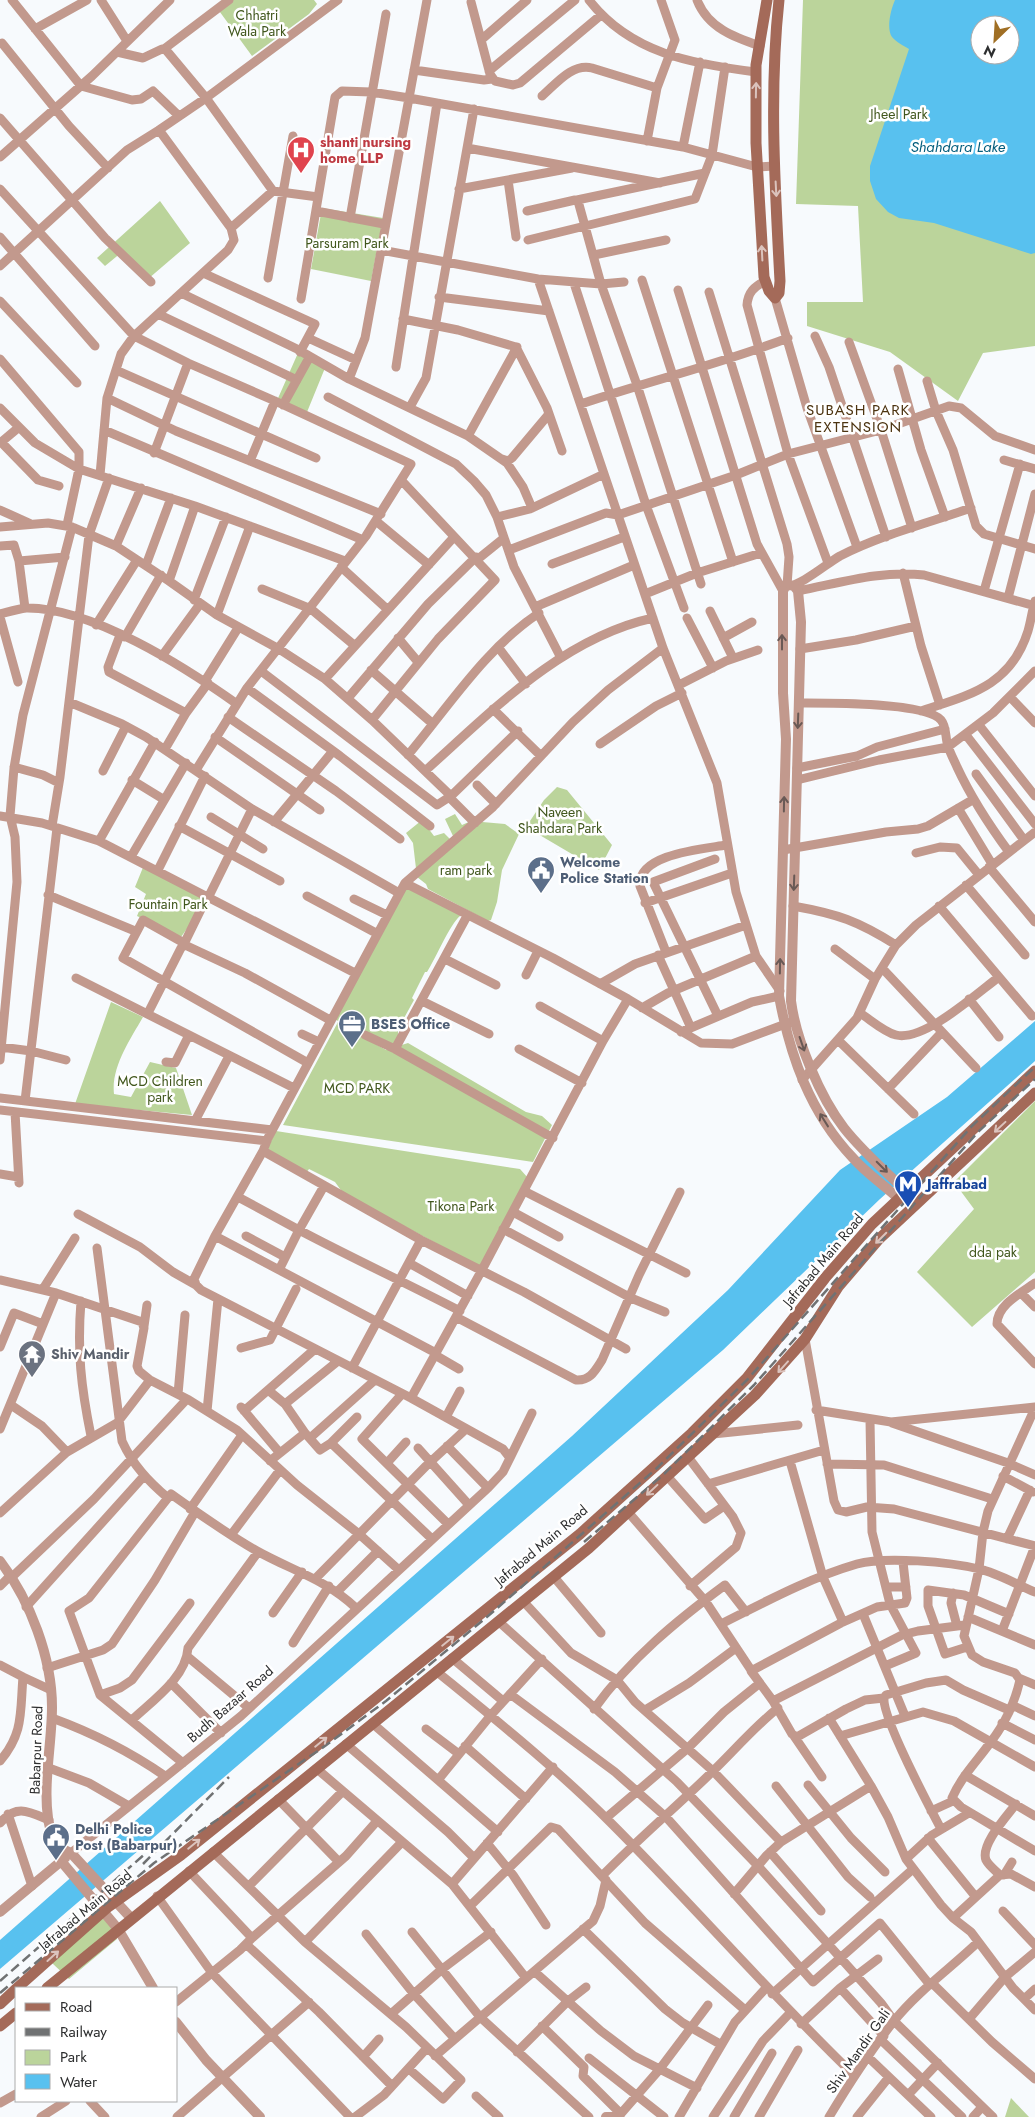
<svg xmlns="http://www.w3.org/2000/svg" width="1035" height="2117" viewBox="0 0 1035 2117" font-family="Jost,sans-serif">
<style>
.green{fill:#bbd49b;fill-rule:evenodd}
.water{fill:#58c1ef;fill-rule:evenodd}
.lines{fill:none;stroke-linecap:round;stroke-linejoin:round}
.minor{stroke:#c2998d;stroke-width:9}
.tertiary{stroke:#c2998d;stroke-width:10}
.secondary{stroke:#a46a59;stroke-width:11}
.rail{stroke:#707273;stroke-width:2.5;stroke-dasharray:10 5;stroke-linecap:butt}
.oneway{stroke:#dbc3bd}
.oneway2{stroke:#695955}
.labels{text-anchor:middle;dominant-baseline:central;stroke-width:5;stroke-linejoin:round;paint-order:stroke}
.park-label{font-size:14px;fill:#41571d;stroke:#fff}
.health-label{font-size:14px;font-weight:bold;fill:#be3a42;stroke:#fff;text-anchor:start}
.service-label{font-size:14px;font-weight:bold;fill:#4e5e75;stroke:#fff;text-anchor:start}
.transit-label{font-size:14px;font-weight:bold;fill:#164399;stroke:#fff;text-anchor:start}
.street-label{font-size:14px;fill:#2d2e2f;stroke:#fff}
.worship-label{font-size:14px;font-weight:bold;fill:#5b616d;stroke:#fff;text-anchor:start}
.water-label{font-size:15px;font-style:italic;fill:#045e7d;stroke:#fff}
.neighbourhood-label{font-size:15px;letter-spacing:1px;fill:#4c3411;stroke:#fff}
</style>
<rect width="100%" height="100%" fill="#f7fafd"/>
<!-- green -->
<path class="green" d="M225 0H314L317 4 309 14 252 56 217 8Z
M803 0H1035V346L983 353 958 401 890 352 807 326V302H863L858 206 796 204ZM980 25H1010V55H980Z
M160 201 190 243 148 279 122 252 105 266 97 258Z
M322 208 383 218 371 281 311 269Z
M298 353 325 368 305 417 275 405Z
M557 787 567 790 612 845 599 870 526 827 544 800Z
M455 814 462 825 471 821 505 824 519 834 502 870 497 902 491 920 488 921 428 889 426 884 417 877 413 843 406 833 422 820 434 836 444 833 450 839 453 836 445 819Z
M144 865 209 898 181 937 137 916 146 894 135 887Z
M406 884 460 913V916C450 924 436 958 427 972H425L412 998 414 1000 398 1029V1038L392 1046 334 1019Z
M111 1002 143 1017C130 1040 111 1067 114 1094L131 1097 150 1062 176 1068 192 1115 75 1104Z
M338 1022 386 1050 408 1043 526 1112 542 1116 552 1125 533 1162 283 1125Z
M1035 1101V1272L972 1327 917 1272 974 1209 954 1182Z
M276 1131 520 1169 528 1178 480 1267 343 1193 335 1182 309 1169 306 1173 269 1155 268 1147Z
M107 1913 117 1939 69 1979 52 1963Z
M1011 2098 1029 2117H1005Z"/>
<!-- water -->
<path class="water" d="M895 0H1035V253L1031 254 934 223 899 218 888 212 876 199 870 181V166L909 49C904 46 896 42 892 37 886 28 891 9 895 0ZM980 25H1010V55H980Z
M1035 1021V1061L880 1199 723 1350 0 1969V1940L572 1436 728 1290 840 1170 947 1097Z"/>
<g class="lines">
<!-- minor -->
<path class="minor" d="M12 0 81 86 132 100 141 99 153 91 179 116
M101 0 127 41
M589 0C630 53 692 64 756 72
M697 0C708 28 734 37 760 46
M471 2 490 74 495 81 513 85 520 83 601 15
M35 29 87 0
M481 40 527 0
M2 43 69 126 108 168
M164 49 229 0
M117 52 143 58 162 49 166 50 206 98 273 191 318 197
M414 70 484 80 492 79
M489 71 575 0
M542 96C556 84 572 63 592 68L657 88
M0 118 105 238 151 282
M647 141 657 88 675 40 661 0
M683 147 700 62
M467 148 660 183
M0 157 92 76 170 0
M508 180 516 237
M0 189 134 336 188 363 275 401 411 464 366 536 247 688 196 770
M459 189 572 168
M577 200 705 173
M316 211 384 224
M527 211 575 200 578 201 601 284 637 385 701 584
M350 218 386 14
M231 228 273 191
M0 237 95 346
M528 240 695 199 712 155 725 67
M381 250 538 279 601 284 624 282
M594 255 666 240
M0 266 127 150 159 130
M203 273 315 324 300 352
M268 278 293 136
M538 279 663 648 717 783 736 892 756 956 780 991
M642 280 733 562
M765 281C754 287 748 292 747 305L788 454 828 563
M574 283 646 505 684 608
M678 290 757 544 783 591 787 586C801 586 826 564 840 556 881 535 928 523 971 508
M709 292 787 544 789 557 787 586
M181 293 297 349 349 379 468 436 507 463 523 487 532 508
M439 297 549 311
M775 298 807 408 857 547
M301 299 335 97 342 91 371 92 409 98 683 147 757 167 774 166
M0 301 77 383
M158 314 297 380
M403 319 458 330 516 347 547 408 562 451
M815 336 829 367 886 537
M308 338 356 360
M849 342 881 430 912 528
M0 359 79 452V469L67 525
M396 367 437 103
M898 369 921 450 945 517
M116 370 316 458
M349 379 365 338 427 0
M927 381 936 411 953 450 976 526 984 534 1035 549
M328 397 456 464 474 481 486 495 497 517 514 567 561 658
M107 398 176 431 381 514
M581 404C649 381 720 364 788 338
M283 405 309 358
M410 407 426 378 474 109
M0 408 35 443 79 469 195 506 345 561
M104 430 363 540
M468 436 517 347
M1 442 38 480 59 486
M0 443 18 428
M154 453 188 363
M502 459 508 461 512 458 549 414
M1004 460 1035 469
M250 461 275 401
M100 475 107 398 121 354 134 336 228 250 234 240 231 228 159 130 206 98 338 0
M0 510 29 523
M497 517 530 509 604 474
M376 521 429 565
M0 527 48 523 72 527 23 715 14 768 10 816 15 837 17 882 0 1060
M72 527 116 546 169 581 217 615 279 649 325 679 372 720 451 796
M0 546 14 545 19 561
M116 546 141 488
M509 550 606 513 618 515 736 475 788 454 881 430 949 406 961 408 995 436 1035 450
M478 559 504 538
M552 564 624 537
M146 565 171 498
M341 567 387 609
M903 573 921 646 940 705
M169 581 195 506
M262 589 311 609 354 645
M798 591C840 583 881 570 924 575L1035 606
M984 591 1020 464
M645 594 697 573 761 553
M1008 598 1035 494
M194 600 226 517
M535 607 634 565
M25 608 19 561 65 557
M710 611 733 658
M0 614C8 612 18 609 26 608 91 607 185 667 237 704
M217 615 250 526
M0 617 18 682
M687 618 713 668
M96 625 137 560
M120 635 108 667 109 672 186 713
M125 637 161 575
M398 638 418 662
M723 638 752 622
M498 647 526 684
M800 649 856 640 916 626
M162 656 200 604
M371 670 433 724
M261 671 437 805 451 796 518 731
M325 679 454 537
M205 681 238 628
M679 685 726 661 758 650
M247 688 340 756 430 826
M1010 697 1035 723
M348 698 428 604 476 557
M69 702 122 724 146 737 252 809 399 893
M799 703C825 703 925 702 941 720 947 727 945 738 948 746 950 753 954 760 957 767 971 797 989 825 1009 852
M493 709 541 756
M921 711C969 695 1011 686 1028 631 1031 621 1032 611 1035 601
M228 717 336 791 400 839
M372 720 438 639 495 580 402 481
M979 725 1035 796
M966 735 1035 824
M215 737 320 810
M600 744 656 706 682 693
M165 749 186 713 208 683
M408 755C449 706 486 648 539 613
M14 767 43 775 59 783
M797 768 857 756 877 747 945 729
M103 771 126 726
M425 771C492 711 562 638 653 618
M976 774 1024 840
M132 780 163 799
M797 780 879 760 948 747 993 713 1035 671
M477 785 496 804
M449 797 475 823
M958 808 992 864
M0 816 42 823 99 841 355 973
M211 817 263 849
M274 822 333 751
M52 826 60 777 89 535 109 478
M179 826 280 881
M99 841 155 742
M783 850 886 832 918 829 928 826 974 799
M916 853 940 847 957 848 979 875
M132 855 186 763
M715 859 653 882 718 1016
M989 867 1035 922
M158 870 205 776
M405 883 493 807 573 722 608 690 663 648
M966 885 1025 955
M48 895 135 931
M209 896 252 809
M307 896 376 933
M354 899 387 915
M645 903 732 873
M793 906C838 914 858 921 896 945
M939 906 1032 1016
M184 943 143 920 123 958 308 1063
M183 946 206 899
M835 949 875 979
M666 952 640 886C637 854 703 849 726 845
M658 955 691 1028
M445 959 496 985
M882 968 976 1068
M526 975 538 951
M76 978 294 1088
M600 984 635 964 746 925
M969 999 999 1037
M422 1001 489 1034
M540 1006 603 1041
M642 1008 668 993 756 956
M148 1013 181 948 185 945 245 973 330 1020
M860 1013C871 1020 884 1032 896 1035 924 1042 977 993 999 977
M681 1032 752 1002 779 996
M302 1034 319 1042
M365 1035 395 1049 553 1138
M839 1041 914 1114
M1 1047 31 1051 66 1060
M395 1049 467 916
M519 1049 582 1083
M166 1062 175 1063 189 1035
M802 1080 857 1018 875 979 896 945 916 925 1035 832
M888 1089 942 1032
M0 1098 272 1130
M25 1101 57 828
M0 1110 267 1141
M15 1112 19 1183
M196 1119 229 1056
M263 1151 421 1240 524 1292 626 1349
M0 1174 18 1177
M524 1191 686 1273
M238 1197 299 1230 324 1186
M513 1212 559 1237
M78 1214 140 1247 173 1272 196 1285
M503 1229 631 1298 665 1312
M215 1236 436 1353
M246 1236 285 1257
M97 1248 122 1441C133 1465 148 1481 168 1498
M409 1263 468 1296
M279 1270 299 1230C352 1258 406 1283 460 1311
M0 1280 56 1293 142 1322 144 1328 137 1366 139 1371 150 1380 189 1400 237 1430 297 1485 359 1534 399 1570
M1035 1283C1021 1293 997 1305 997 1324L1035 1364
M43 1289 75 1238
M1021 1293 1035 1307
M81 1301C77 1351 81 1387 91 1436
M456 1317 576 1380C590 1381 595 1371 602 1360L639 1275 680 1192
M144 1326 147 1305
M805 1339 834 1501 838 1510 846 1512 867 1507 894 1509 1035 1546
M0 1347 14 1313 43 1324
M241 1348 270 1340 296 1289
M435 1355 459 1369
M352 1368 421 1240
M268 1390 285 1404 305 1433
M178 1394 185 1315
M402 1394 362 1439 448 1524
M411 1398 483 1268 603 1041 628 999
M285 1404 338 1361
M11 1405 42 1426 67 1452
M241 1407 279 1452
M1035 1408 988 1511 983 1532 979 1569 964 1636 972 1655 983 1662 1015 1673 1020 1680C1015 1702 1004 1725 990 1743 977 1761 961 1777 952 1798L961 1807 1035 1851
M816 1410 891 1422 1035 1407
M207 1411 218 1299
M244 1411 315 1349
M446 1417 460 1391
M870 1420 872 1532 890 1604 916 1653 885 1666
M892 1423 1008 1463 1035 1475
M0 1429 56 1293
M713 1434 798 1425
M310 1438 375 1380
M331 1443 357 1417
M447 1446 488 1488
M418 1448 469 1505
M688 1457 733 1517 741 1533 736 1547 690 1586
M510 1458 532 1413
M270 1461 305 1433 320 1450 331 1443 432 1539
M790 1461 823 1577 843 1622
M387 1463 406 1442
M827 1464 884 1465 992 1499
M667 1476 705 1519 724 1506
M1003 1476 1033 1492
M708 1484 824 1450
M190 1509 242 1435
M628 1512 706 1602 751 1670
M0 1513 67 1452 117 1423 150 1380
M231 1535 280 1470
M1007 1539 1030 1490
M12 1577 94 1499 187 1399
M554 1577 601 1633
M316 1578 426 1466 466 1429
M0 1586 11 1575
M886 1587H906
M337 1592 378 1551
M953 1593 951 1603 957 1626
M523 1601 571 1653 617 1680 635 1702 713 1771 781 1842
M26 1607 144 1476
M273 1613 302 1572
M863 1614 905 1716
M968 1617 1035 1645
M498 1621 676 1781 758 1866 881 2003 894 2021 993 2117
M721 1624C765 1602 809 1578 857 1564 885 1556 950 1562 979 1569 998 1573 1017 1585 1035 1592
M1002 1631 1035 1546
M293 1643 329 1586
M967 1647 945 1654 928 1606V1590L964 1595 1009 1614
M188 1657 249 1708
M452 1658 503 1701
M0 1665 23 1677
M47 1668 103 1650 112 1644 155 1580 195 1512
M436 1671C496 1720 556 1768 610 1822 693 1905 770 1994 854 2075
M1019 1678 1035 1685
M171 1683 221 1733
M510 1694 615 1772 666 1817 813 1982 880 1923 930 1985
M100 1695 120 1688 132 1680 190 1603
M884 1698 865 1700 846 1709 797 1737 792 1734 773 1701 751 1671 841 1623 877 1607 905 1603 907 1598 903 1562
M773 1701 902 1635 918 1631 965 1625
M1012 1705 1035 1716
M594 1709C630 1659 676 1621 725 1585L746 1612
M645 1710 689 1683 736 1648
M52 1718C93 1733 129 1751 165 1776
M829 1718 871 1786 888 1817 906 1859 941 1905 953 1918 971 1932 1013 1988 1035 2010
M132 1720C152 1701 186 1678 188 1648L258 1552
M372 1723 498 1832
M1002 1723 1035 1740
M426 1729 459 1754
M794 1736 822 1777
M840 1736 923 1712 954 1721 1035 1767
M346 1744 448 1832 473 1857
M465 1746 526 1799
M0 1761C24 1733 20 1712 23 1677L51 1690
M183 1763 100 1695 69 1611 89 1598 171 1494C199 1514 227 1534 257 1551 291 1570 327 1580 356 1608
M49 1768 89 1783 127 1805
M317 1769 452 1884 526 1978
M965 1775 1035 1816
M438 1780 491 1715 542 1659
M808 1785 851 1838 885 1872
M776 1786 848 1877 870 1897
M278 1799 339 1862
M931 1811 953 1801
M8 1814 32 1886
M606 1818 688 1748 724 1712 760 1683
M0 1823C16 1804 28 1811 49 1820
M941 1829C929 1806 882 1718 884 1698L886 1695 926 1683 946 1680 963 1690 1009 1710
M928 1838 975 1896
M487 1843 513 1875 546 1925
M213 1852 305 1942 406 2027 461 2080 443 2099 409 2069
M770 1852 821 1911
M71 1853 241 1716 488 1488 503 1472 510 1458 503 1449 411 1398 201 1290 196 1285 194 1279 215 1236 263 1151 268 1138 405 883 553 958 628 999 701 1043 732 1044 791 1022
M906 1859 932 1835 969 1813
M1000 1875C996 1871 989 1866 986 1860 980 1845 1007 1816 1016 1804
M1004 1875 1012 1862
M602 1876C637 1840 675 1808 711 1773 734 1751 753 1728 778 1708
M452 1884 553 1767
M249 1886 342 1792
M734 1894 767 1855 781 1842 871 1786
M157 1896 212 1973 350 2117
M471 1905 551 1827 558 1829 645 1923 745 2010
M1003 1911 1035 1945
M953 1918 1000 1875 1011 1874 1035 1887
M583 1929 665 2009 683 2023 720 2044
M412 1932 480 2017 589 2117
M366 1934 413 1993 455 2039
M252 1938 346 1856 377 1821
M305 1942 402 1842
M246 1944 319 2012 392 2086
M535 1972 601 2031 634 2056 697 2088
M932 1983 992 2042 1035 2079
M840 1988 878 1959
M772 1994 913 1869
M1024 1999 1035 1989
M176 2002 240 1950 252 1938 189 1871
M391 2014 441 1970 491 1932
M969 2019 1005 1977 1035 1952
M801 2024 840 1988 884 2036
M542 2026 584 2067 583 2076 621 2114
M881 2040 962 2117
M517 2052 568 2001 586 1987
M435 2056 593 1921 600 1906 606 1880
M363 2057 379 2039
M868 2057 931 2117
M589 2058 664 2117
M908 2095 938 2063
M476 2096 499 2117
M90 2101 105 2117
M0 2103 16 2094
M41 2117 66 2101
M177 2117 309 2002
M355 2117 384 2095 427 2048
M618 2117 659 2070 708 2005
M679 2117 735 2022 766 1988
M713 2117 763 2041 790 2013
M734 2117 772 2053
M759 2117 798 2050
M829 2117C849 2084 870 2051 894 2021 918 1991 951 1968 978 1942
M857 2117 889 2077
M973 2117 982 2107"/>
<!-- tertiary -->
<path class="tertiary" d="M794 586 798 591 801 622 791 1001C796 1040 820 1097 844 1128 862 1151 886 1172 907 1192
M783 591V693L786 739 779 996C790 1056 810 1113 853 1158 866 1173 884 1185 899 1199
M0 1561C30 1600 52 1658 52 1707 52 1742 43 1783 48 1818 50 1832 56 1848 61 1861L118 1929 153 1988
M56 1846 71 1853 131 1918
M0 1912 65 1858
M176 2022 206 2060 260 2117
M606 2117H613"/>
<!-- secondary -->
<path class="secondary" d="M767 0 756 65V143L764 277 769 291 775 298 779 293 780 281C775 188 769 93 779 0
M17 1988 108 1907 181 1855 580 1534 692 1433 747 1378 825 1278 872 1224 1035 1071
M47 1988 589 1548 755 1395 805 1339 838 1287 879 1239 1035 1093
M0 2004 16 1989
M0 2026 16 2013"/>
<!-- rail -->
<path class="rail" d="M584 1542 663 1475 754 1385 978 1132 1035 1079
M143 1864 229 1777
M0 1981 146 1853
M0 1993 154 1863 325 1746 386 1701 494 1611 657 1468 748 1379 972 1126 1035 1067"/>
</g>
<!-- one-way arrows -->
<defs><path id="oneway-shaft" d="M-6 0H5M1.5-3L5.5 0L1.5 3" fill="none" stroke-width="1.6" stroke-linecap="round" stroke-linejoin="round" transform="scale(1.25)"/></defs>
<g class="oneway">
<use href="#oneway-shaft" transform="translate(756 90) rotate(-89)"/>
<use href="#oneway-shaft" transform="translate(776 189) rotate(87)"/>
<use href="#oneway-shaft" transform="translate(762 253) rotate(-93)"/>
<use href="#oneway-shaft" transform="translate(1000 1127) rotate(137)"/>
<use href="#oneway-shaft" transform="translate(881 1238) rotate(135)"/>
<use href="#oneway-shaft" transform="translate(783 1367) rotate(132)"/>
<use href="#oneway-shaft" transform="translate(652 1490) rotate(137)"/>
<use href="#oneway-shaft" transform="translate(448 1641) rotate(-39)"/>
<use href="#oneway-shaft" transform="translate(321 1742) rotate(-39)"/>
<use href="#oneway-shaft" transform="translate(194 1844) rotate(-39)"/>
<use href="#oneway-shaft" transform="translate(53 1956) rotate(-42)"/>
</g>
<g class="oneway2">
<use href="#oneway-shaft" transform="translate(782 642) rotate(-90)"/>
<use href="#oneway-shaft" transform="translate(798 721) rotate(92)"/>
<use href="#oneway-shaft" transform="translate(784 804) rotate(-89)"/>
<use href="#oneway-shaft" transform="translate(794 883) rotate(92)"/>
<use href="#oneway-shaft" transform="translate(780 966) rotate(-89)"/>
<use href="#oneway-shaft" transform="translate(802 1044) rotate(71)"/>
<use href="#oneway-shaft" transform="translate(824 1120) rotate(-122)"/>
<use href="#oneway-shaft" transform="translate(882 1167) rotate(45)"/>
</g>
<!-- icons -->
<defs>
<g id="hospital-pin" transform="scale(1.4375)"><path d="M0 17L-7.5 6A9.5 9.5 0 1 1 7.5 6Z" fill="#e0444e" stroke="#fff"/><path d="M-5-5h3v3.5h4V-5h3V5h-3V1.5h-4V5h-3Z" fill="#fff"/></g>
<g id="civic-pin" transform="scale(1.4375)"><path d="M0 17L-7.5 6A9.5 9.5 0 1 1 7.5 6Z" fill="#5c6f8a" stroke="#fff"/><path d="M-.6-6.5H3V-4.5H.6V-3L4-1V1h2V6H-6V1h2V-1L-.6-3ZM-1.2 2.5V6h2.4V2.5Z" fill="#fff"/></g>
<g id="office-pin" transform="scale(1.4375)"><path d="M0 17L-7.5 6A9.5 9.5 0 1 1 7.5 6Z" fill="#5c6f8a" stroke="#fff"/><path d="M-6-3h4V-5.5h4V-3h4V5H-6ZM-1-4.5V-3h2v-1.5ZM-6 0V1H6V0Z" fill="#fff"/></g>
<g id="metro-pin" transform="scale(1.4375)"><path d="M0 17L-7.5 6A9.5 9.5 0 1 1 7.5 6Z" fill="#1a4fb4" stroke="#fff"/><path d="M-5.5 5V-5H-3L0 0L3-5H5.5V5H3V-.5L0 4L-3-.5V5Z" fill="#fff"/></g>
<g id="temple-pin" transform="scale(1.4375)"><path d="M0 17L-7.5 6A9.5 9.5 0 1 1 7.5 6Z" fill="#6b7280" stroke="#fff"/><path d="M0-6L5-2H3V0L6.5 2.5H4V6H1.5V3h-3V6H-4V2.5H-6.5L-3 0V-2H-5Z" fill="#fff"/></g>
</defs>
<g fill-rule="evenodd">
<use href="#hospital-pin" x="301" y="150"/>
<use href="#civic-pin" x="541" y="870"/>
<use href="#office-pin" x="352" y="1024"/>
<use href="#metro-pin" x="908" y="1184"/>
<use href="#temple-pin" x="32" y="1354"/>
<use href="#civic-pin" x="56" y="1837"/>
</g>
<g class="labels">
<!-- park labels -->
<g class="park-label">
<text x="257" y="15">Chhatri<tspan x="257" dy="16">Wala Park</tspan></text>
<text x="899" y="114">Jheel Park</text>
<text x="347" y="243">Parsuram Park</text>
<text x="560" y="812">Naveen<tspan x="560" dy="16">Shahdara Park</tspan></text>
<text x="466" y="870">ram park</text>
<text x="168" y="904">Fountain Park</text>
<text x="160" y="1081">MCD Children<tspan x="160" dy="16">park</tspan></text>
<text x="357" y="1088">MCD PARK</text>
<text x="461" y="1206">Tikona Park</text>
<text x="993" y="1252">dda pak</text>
</g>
<!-- health labels -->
<g class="health-label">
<text x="320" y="142">shanti nursing<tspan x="320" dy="16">home LLP</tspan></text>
</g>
<!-- service labels -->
<g class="service-label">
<text x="560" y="862">Welcome<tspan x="560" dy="16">Police Station</tspan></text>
<text x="371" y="1024">BSES Office</text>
<text x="75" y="1829">Delhi Police<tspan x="75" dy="16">Post (Babarpur)</tspan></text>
</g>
<!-- transit labels -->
<g class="transit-label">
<text x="927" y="1184">Jaffrabad</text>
</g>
<!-- street labels -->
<g class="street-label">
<text transform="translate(823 1260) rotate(-50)">Jafrabad Main Road</text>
<text transform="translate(541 1545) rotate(-40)">Jafrabad Main Road</text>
<text transform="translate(230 1704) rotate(-41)">Budh Bazaar Road</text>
<text transform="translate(36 1750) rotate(-88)">Babarpur Road</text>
<text transform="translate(85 1910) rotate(-40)">Jafrabad Main Road</text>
<text transform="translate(858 2051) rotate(-55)">Shiv Mandir Gali</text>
</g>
<!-- worship labels -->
<g class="worship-label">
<text x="51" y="1354">Shiv Mandir</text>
</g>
<!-- water labels -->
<g class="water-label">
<text x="958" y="147">Shahdara Lake</text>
</g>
<!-- neighbourhood labels -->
<g class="neighbourhood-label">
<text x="858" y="410">SUBASH PARK<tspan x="858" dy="17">EXTENSION</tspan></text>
</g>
</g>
<!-- legend -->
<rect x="15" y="1987" width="162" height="115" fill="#ffffff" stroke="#ababac"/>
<rect x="25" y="2003" width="25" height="8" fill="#a46a59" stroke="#ababac"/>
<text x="60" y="2012" font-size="15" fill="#2d2e2f">Road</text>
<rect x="25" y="2028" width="25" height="8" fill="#707273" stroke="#ababac"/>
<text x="60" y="2037" font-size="15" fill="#2d2e2f">Railway</text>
<rect x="25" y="2050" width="25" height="15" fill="#bbd49b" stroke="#ababac"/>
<text x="60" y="2062" font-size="15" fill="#2d2e2f">Park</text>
<rect x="25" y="2074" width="25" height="15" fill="#58c1ef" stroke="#ababac"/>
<text x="60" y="2087" font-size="15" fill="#2d2e2f">Water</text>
<!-- north arrow -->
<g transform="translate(995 40) rotate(205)"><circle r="24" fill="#ffffff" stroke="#ababac"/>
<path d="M0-4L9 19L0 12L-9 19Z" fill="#a06f24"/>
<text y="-8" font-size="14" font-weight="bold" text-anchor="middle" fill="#2d2e2f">N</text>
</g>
</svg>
